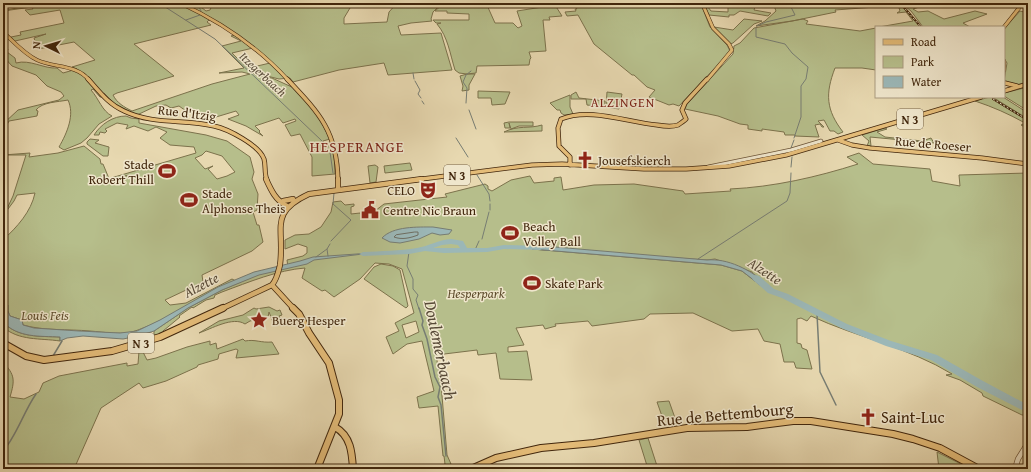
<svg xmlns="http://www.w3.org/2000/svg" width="1031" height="472" viewBox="0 0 1031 472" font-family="'Gentium Book Plus',serif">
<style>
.green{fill:#b6be8b;stroke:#7c724c;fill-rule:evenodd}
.water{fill:#9bb7b7;stroke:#777d73}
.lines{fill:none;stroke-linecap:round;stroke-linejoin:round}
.shore{stroke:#6e6e62;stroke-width:1}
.stream-far1{stroke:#777d73;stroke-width:1}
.stream{stroke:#777d73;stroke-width:1.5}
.river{fill:#9bb7b7;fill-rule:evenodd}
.minor-far1-casing{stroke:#6a5235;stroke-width:4.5}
.minor-casing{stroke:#6a5235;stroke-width:6}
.major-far3-casing{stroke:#41260c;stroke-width:4}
.major-far2-casing{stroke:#41260c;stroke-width:5}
.major-far1-casing{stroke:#41260c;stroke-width:6}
.major-casing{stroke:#41260c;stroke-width:8}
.minor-far1{stroke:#efe6cc;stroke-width:3}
.minor{stroke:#efe6cc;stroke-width:4.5}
.major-far3{stroke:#e4bc78;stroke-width:3}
.major-far2{stroke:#e4bc78;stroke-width:3.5}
.major-far1{stroke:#e4bc78;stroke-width:4.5}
.major{stroke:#e4bc78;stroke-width:6}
.rail-casing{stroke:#41260c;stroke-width:2}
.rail{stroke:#efe6cc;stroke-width:1;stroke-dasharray:2;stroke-linecap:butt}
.labels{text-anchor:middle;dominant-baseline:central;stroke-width:3;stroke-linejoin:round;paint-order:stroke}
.far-water-label{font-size:12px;font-style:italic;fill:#584a37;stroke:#efe6cc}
.shield{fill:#efe6cc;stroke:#756046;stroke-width:1}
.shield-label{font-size:12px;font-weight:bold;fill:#41260c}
.far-quarter-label{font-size:13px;letter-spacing:1px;fill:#7a1f14;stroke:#efe6cc}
.street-label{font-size:13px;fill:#41260c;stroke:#efe6cc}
.poi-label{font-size:13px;fill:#41260c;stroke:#efe6cc;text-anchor:start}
.park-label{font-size:13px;font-style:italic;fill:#5e4c2c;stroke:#efe6cc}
.water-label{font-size:14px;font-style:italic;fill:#584a37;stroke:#efe6cc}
.quarter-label{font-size:15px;letter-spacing:1px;fill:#7a1f14;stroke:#efe6cc}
.near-street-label{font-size:16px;fill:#41260c;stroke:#efe6cc}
.near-poi-label{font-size:16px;fill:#41260c;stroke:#efe6cc;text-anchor:start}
.near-water-label{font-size:17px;font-style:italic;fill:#584a37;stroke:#efe6cc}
</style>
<rect width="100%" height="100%" fill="#e7d8b0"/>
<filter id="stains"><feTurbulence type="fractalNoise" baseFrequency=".005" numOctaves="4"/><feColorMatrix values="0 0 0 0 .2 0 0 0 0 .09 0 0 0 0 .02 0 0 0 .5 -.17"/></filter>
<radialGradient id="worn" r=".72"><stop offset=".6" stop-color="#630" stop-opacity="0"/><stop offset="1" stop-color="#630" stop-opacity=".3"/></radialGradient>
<!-- green -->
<path class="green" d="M33 3H58L60 6 74 3H199L201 7 206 11 210 10 213 3H353L344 18V24L387 22 389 12 397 3H442L433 12 431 19 432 21 411 23 398 26 401 35 441 33 452 70 388 75 384 63 339 70 293 82 290 78 279 79 255 73 253 67 270 63 253 48 232 53C239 61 249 67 255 75L272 78 294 88 318 116 330 139 323 141 328 146 331 145 334 153 335 174 312 176V157L300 134 291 136 285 125 296 121 295 119 283 123 279 118 255 126 260 131 259 132 263 136 246 126 228 119 239 115 236 111 216 117 214 116 209 117 207 115 189 113 179 106 171 108 166 105 156 106 137 115 115 104 104 93 102 94V97H100L93 89 91 90C99 99 102 111 112 116L99 124 87 138 81 143 64 150 59 147C67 133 75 115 68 100 58 102 42 102 36 110L38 111 37 116 9 121 3 132V124L18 110 59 100 64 96 61 92 47 86 36 75 12 66 3 56V50L8 49 7 52 15 58 16 63C30 59 44 69 57 68L63 73 77 69 72 67 95 60 74 42 38 49 34 38 46 34 15 41 11 37 21 35 20 32 64 23 60 10 30 15 25 10 33 9 32 7 3 11 30 5 29 4ZM209 20H211L235 35 231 36 241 41 222 46 244 68 219 73 242 72 250 74 212 84 132 111C124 107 117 103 113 95L117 93 174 76 134 44 211 25 207 22Z
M444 3H486L495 23H513L518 28 522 26 517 11 555 5 562 16 549 17 550 20H543L546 51 529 52 531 58 530 59 529 65 477 66 476 73 467 74H475L469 85V90L462 91 463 86 460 76 467 74 459 73 455 70C450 54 448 37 437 24L441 23H436L433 20H469V14L447 13V11H435Z
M572 3H683L695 6V3H701L702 6H696L702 7 710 27 727 45 730 51 728 54 679 106 673 104 669 105 649 97 655 90 647 87 634 75H632L594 44 578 15 567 16 565 12 576 11 575 9H577Z
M704 3H711L708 7 711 11 728 12V5L755 7 754 10 771 13 768 16 740 11 734 15H729V17L709 15Z
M773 3H866L875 7 835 10 836 12 792 21 756 26 765 21 776 11Z
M895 3C905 3 914 19 920 27H879L913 21 906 12 897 13 900 11 899 8 903 7Z
M901 3H932L913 9 918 12 928 11 944 19 975 11 987 14 963 23 970 27H923L911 11Z
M1020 11 1028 13V82L1016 85 1004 81 1007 63 1004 58V29Z
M744 19 762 21 754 24 733 43 730 44 714 27 733 30Z
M803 19 808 21 806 24 860 31 876 28V70L862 68H835C825 94 826 110 843 132L838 134 834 131H830L824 120 818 121 824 127H822L820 124 815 125 819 137 795 136V135H785L784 132 762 129V131L748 129V125L740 124 718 116 685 109 687 104 733 54 734 46 740 43 754 28Z
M1028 87V111L1004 96V93Z
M478 91 510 92 505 104 492 105 491 98H478Z
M576 92 579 98 605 101V107L587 105 586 99H571V95Z
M607 92 622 94 619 109 606 107Z
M570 95V107L573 114 564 115 561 113 560 110H557L550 103Z
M990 97H1003L1028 113V119L994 98 992 99 1028 121V129L1021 125 1025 123C1009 114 993 107 975 101Z
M126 116 131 118 139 119V123L206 135 227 141 250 157 254 172 252 179 258 194 257 210 253 212 257 225H259L263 242 252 251 202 275 203 282 165 300 170 305 186 303 232 279 236 281C202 293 173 318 138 330 124 336 104 332 90 331 68 329 44 331 23 325L22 320 10 316 3 301V240C17 227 31 212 35 193L17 195 14 201 5 213 13 196 26 155H3L30 153 29 157 58 153 84 146 100 159 101 164H103L110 181 129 175 113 179 111 178 196 153 194 147 170 145 160 138 167 132 156 127 148 131 134 126 126 129 128 125 117 123 105 129 107 131 105 133 100 132 99 135H94C101 124 113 116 126 116ZM206 151 222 156 235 172 227 176 217 179 208 169 213 166 205 169 195 158 202 155Z
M509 122H533V126H519L511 129 509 123 510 128H505L504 123Z
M542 125V131L504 132C518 125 529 129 542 125Z
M885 128 887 129 877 132 885 137 922 141 931 138 934 143 870 137 871 146H867L869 141 862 135Z
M90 139 99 140 95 143 109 147 108 156H103L87 144V142Z
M859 153 873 164 930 169 932 181 960 186 959 175 1028 173V415H1022L983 396 982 393 960 380 946 375 952 374C910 348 856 337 811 316L807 321 801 318 797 319V343L801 344 802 348 807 350 812 369 796 368 794 362H784L780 344 764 341 758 329 732 331 693 313 650 314 644 319 592 326 588 321 555 324 556 326 545 329 543 325 516 328 524 345 508 347V352L527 351 532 380 500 379 496 353 478 355 477 350 436 355 441 384 447 455 451 464 448 465 449 468 452 467 453 469H437L436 467 445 464 444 456H443L438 406 419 408 417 397 434 391 422 341 407 344 393 354 386 337 399 331 395 323 414 313 402 269 389 264 375 263 360 279 334 297 325 290 322 291 302 278 305 268C278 270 249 282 222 292L215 295 214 298 206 300 193 308 192 307 179 316 180 317 163 331 164 333 154 337V331L188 308 222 290 259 274 288 267 287 260 303 256 307 253V247L298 244 285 249V240L295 235 309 234 321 227 331 212 333 202 341 201 345 205 354 204V206L351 207V214L360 213 361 216 371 214 384 204 447 197 445 194 485 184 488 186V189L492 191 511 180 530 176 534 183 554 181V178L561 177 563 190 594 185 634 184 683 191 685 194 731 191 730 189C774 187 817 177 858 164L847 157ZM532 249 707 260 715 259 752 272 760 285 742 271 721 265ZM416 321 419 332 406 338 402 325Z
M410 163 412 170 385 173 384 166Z
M375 165 378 167 376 182 370 183 368 166Z
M381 264 393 266 400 270 408 306 406 308 364 279 374 267Z
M269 307 277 311 280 310 282 315 279 316 281 320 273 322 269 312 268 317 250 321 245 324C233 316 211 329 199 333L219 321 243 315 254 308 256 309Z
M3 322C18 338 40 336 60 337V341C40 338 19 341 3 327Z
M243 339 245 341C255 339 261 343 272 342L279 354 236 358 238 350 236 349 219 354 218 359 198 365 197 367 166 381 143 388 139 383 101 408 74 469H3V359L5 360 3 362C15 375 15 380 10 397L24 399 39 392 43 383 59 376 127 363V366L138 364 139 351 142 350 147 360 156 358 187 347 210 341V345L216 343 217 349Z
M669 401 675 418 663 419 657 402Z
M648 438 658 469H648L639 440Z
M937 452 971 469H939Z"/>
<!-- water -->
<path class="water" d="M433 227 452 230 449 234 440 235 432 233 419 239 400 243 390 242 382 238C393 226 418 227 433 227Z
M532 245 707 260C728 258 750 270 766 283L760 285 742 271 721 265 532 249Z
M371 253 314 260 307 264 259 275 222 290 188 308 154 331 138 336 123 339 83 336 67 338 60 341V337C40 336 18 338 3 322V301L8 305V311L10 316 22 320 23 325 34 328 79 331 120 333 137 331 160 320 218 287 254 272 300 261 313 257Z"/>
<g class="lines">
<!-- shore -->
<path class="shore" d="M415 232H418V235C410 238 402 240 394 237L396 235Z"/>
<!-- stream-far1 -->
<path class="stream-far1" d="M159 3 215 39 322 141 330 152 333 173
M197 3 201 11
M186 20 200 15
M757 26 766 22 795 15 789 3
M756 28V37L785 44 792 53 808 67 806 79 801 86V117L794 138
M413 73 414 79
M415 81 420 90 418 94 421 98
M422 101 424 104
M466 103 467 88 463 82 466 75 471 71
M469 110 476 129
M456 138 468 157
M791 148 794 140
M791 167 792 157
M477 175 489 194 490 201
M490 204V210
M482 239 489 212
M331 241 351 220 333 204 334 193
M475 250 479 241
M409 252 407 266 413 279V289L418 295 416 300 419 309
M328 256 327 249 330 244
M316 257 327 249
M698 259 787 201 790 193 791 173"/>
<!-- stream -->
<path class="stream" d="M419 308 423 321 422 325 427 339 435 377 440 387 438 397 441 405 446 456
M817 314 820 372 836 405
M53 356 62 341
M3 451C16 437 24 411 36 394"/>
<!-- river -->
<path class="river" d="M451 239 463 241 467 248H487L504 245 540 246 544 248 540 250 504 249 487 252 444 253 425 251 409 254 363 256 359 254 363 252C381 251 400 251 417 248 429 246 438 240 451 239ZM451 244 458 245 460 248H433L442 245Z
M756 275 759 276 774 289 788 294 847 324 891 341 937 355 983 381 1028 405V413L977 387 931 360 886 346 841 328 782 298 768 293 753 280 752 278 753 276Z"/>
<!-- minor-far1 casing -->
<g class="minor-far1-casing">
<path id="minor-far1" d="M708 167 791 150 821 141"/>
</g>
<!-- minor casing -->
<g class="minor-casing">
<path id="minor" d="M1015 469 1018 459 1028 443"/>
</g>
<!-- major-far3 casing -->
<g class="major-far3-casing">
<path id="major-far3" d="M180 3C221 22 257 46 288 80
M702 3 713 28 729 44 732 50 707 80
M1004 27 1023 3
M3 32C13 41 24 54 37 60 54 68 76 64 89 80
M1004 61V70"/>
</g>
<!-- major-far2 casing -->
<g class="major-far2-casing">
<path id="major-far2" d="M88 79C99 91 108 104 124 111 153 125 184 119 214 126 228 129 259 145 264 159 266 166 264 173 267 180
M287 79C319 113 337 131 338 180
M1005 83 1017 86
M1004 91 1028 84
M838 140 852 145 870 148 982 158 1028 164
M570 165V157L559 146 558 128 561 119C590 107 626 122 657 125 663 126 672 127 678 125 681 123 684 121 686 119L682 110 685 103 707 79
M414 180 532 165 562 164 644 169H686L729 166 786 155 981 97"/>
</g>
<!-- major-far1 casing -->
<g class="major-far1-casing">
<path id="major-far1" d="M266 179C271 190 276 201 287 206
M338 179V189
M283 201 293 199
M272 285 294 309
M221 309 272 285C277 279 278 273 280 265 285 228 268 213 309 194L422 179"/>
</g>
<!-- major casing -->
<g class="major-casing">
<path id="major" d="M293 308 299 314 309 333 329 363 339 400V414L317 469
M3 343 26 356 44 360 112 351 160 337 223 308
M335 427C351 436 352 453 353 469
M471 469 496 458 541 448 594 443 687 428 747 427 793 421H811L893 434 913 439 940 448 979 469"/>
</g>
<!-- minor-far1 -->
<use href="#minor-far1" class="minor-far1"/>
<!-- minor -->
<use href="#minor" class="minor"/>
<!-- major-far3 -->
<use href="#major-far3" class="major-far3"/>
<!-- major-far2 -->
<use href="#major-far2" class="major-far2"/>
<!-- major-far1 -->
<use href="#major-far1" class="major-far1"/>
<!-- major -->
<use href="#major" class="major"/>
<!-- rail casing -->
<g class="rail-casing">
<path id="rail" d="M900 3 921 27
M993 99 1028 120"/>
</g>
<!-- rail -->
<use href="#rail" class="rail"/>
</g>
<!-- icons -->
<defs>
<g id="church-bare" transform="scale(1.38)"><path d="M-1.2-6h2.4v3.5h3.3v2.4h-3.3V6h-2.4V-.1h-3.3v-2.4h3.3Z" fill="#8f2418" stroke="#efe6cc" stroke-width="2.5" paint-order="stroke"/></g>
<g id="stadium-bare" transform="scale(1.38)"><path d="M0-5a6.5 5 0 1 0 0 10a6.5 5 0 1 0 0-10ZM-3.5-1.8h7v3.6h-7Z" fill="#8f2418" stroke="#efe6cc" stroke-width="2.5" paint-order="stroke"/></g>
<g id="theatre-bare" transform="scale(1.38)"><path d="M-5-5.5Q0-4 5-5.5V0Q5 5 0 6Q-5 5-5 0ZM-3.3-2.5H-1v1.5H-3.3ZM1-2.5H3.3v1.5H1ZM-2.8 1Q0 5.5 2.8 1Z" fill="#8f2418" stroke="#efe6cc" stroke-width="2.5" paint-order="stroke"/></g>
<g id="civic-bare" transform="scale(1.38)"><path d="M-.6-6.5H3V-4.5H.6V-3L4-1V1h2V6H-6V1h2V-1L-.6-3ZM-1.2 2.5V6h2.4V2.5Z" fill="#8f2418" stroke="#efe6cc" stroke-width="2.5" paint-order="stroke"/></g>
<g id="sight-bare" transform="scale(1.38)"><path d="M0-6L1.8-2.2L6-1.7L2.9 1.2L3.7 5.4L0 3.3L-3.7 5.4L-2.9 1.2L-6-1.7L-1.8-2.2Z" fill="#8f2418" stroke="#efe6cc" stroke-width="2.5" paint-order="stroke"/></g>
</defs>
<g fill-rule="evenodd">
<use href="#church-bare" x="585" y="160"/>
<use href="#stadium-bare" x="167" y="171"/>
<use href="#theatre-bare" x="428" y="190"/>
<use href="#stadium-bare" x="189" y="200"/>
<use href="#civic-bare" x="370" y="210"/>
<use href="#stadium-bare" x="510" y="233"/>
<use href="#stadium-bare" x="532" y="283"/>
<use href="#sight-bare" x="259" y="320"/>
<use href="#church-bare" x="868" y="417"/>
</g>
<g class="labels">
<!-- far-water labels -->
<g class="far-water-label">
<text transform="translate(263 74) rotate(43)">Itzegerbaach</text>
</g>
<!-- shield labels -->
<g class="shield">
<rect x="897" y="109" width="26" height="20" rx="3"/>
<rect x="444" y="165" width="26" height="20" rx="3"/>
<rect x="128" y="333" width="26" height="20" rx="3"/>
</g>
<g class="shield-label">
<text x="910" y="119">N 3</text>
<text x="457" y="175">N 3</text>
<text x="141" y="343">N 3</text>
</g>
<!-- far-quarter labels -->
<g class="far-quarter-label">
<text x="623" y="102">ALZINGEN</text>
</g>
<!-- street labels -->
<g class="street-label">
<text transform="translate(187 113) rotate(7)">Rue d'Itzig</text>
<text transform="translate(933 144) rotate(5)">Rue de Roeser</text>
</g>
<!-- poi labels -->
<g class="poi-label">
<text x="598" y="160">Jousefskierch</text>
<text x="154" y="164" text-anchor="end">Stade<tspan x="154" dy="15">Robert Thill</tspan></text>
<text x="415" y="190" text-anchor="end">CELO</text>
<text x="202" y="193">Stade<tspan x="202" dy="15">Alphonse Theis</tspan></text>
<text x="383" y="210">Centre Nic Braun</text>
<text x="523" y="226">Beach<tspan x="523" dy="15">Volley Ball</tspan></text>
<text x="545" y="283">Skate Park</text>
<text x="272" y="320">Buerg Hesper</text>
</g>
<!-- park labels -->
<g class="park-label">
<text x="476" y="293">Hesperpark</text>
<text x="45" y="315">Louis Feis</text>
</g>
<!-- water labels -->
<g class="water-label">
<text transform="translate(765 271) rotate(33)">Alzette</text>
<text transform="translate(201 285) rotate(-28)">Alzette</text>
</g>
<!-- quarter labels -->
<g class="quarter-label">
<text x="357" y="146">HESPERANGE</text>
</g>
<!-- near-street labels -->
<g class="near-street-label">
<text transform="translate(725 414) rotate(-5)">Rue de Bettembourg</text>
</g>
<!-- near-poi labels -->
<g class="near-poi-label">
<text x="881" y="417">Saint-Luc</text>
</g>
<!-- near-water labels -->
<g class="near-water-label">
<text transform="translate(441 350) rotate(78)">Doulemerbaach</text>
</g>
</g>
<!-- margin -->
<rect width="1031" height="472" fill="none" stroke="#e7d8b0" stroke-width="16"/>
<rect x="4" y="4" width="1023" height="464" fill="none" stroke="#41260c" stroke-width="2"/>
<rect x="8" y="8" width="1015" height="456" fill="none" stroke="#41260c"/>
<!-- legend -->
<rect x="875" y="26" width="130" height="72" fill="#efe6cc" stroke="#a9997f"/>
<rect x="883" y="39" width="20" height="6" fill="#e4bc78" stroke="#a9997f"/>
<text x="911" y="46" font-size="12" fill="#41260c">Road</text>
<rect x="883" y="56" width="20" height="12" fill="#b6be8b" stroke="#a9997f"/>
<text x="911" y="66" font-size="12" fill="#41260c">Park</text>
<rect x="883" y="76" width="20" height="12" fill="#9bb7b7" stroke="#a9997f"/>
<text x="911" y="86" font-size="12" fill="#41260c">Water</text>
<!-- north arrow -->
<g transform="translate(46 46) rotate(275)" stroke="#efe6cc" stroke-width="3" paint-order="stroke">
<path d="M0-3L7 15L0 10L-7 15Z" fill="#41260c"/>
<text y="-6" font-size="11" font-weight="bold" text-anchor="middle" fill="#41260c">N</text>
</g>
<rect width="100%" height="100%" filter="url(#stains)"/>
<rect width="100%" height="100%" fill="url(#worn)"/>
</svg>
